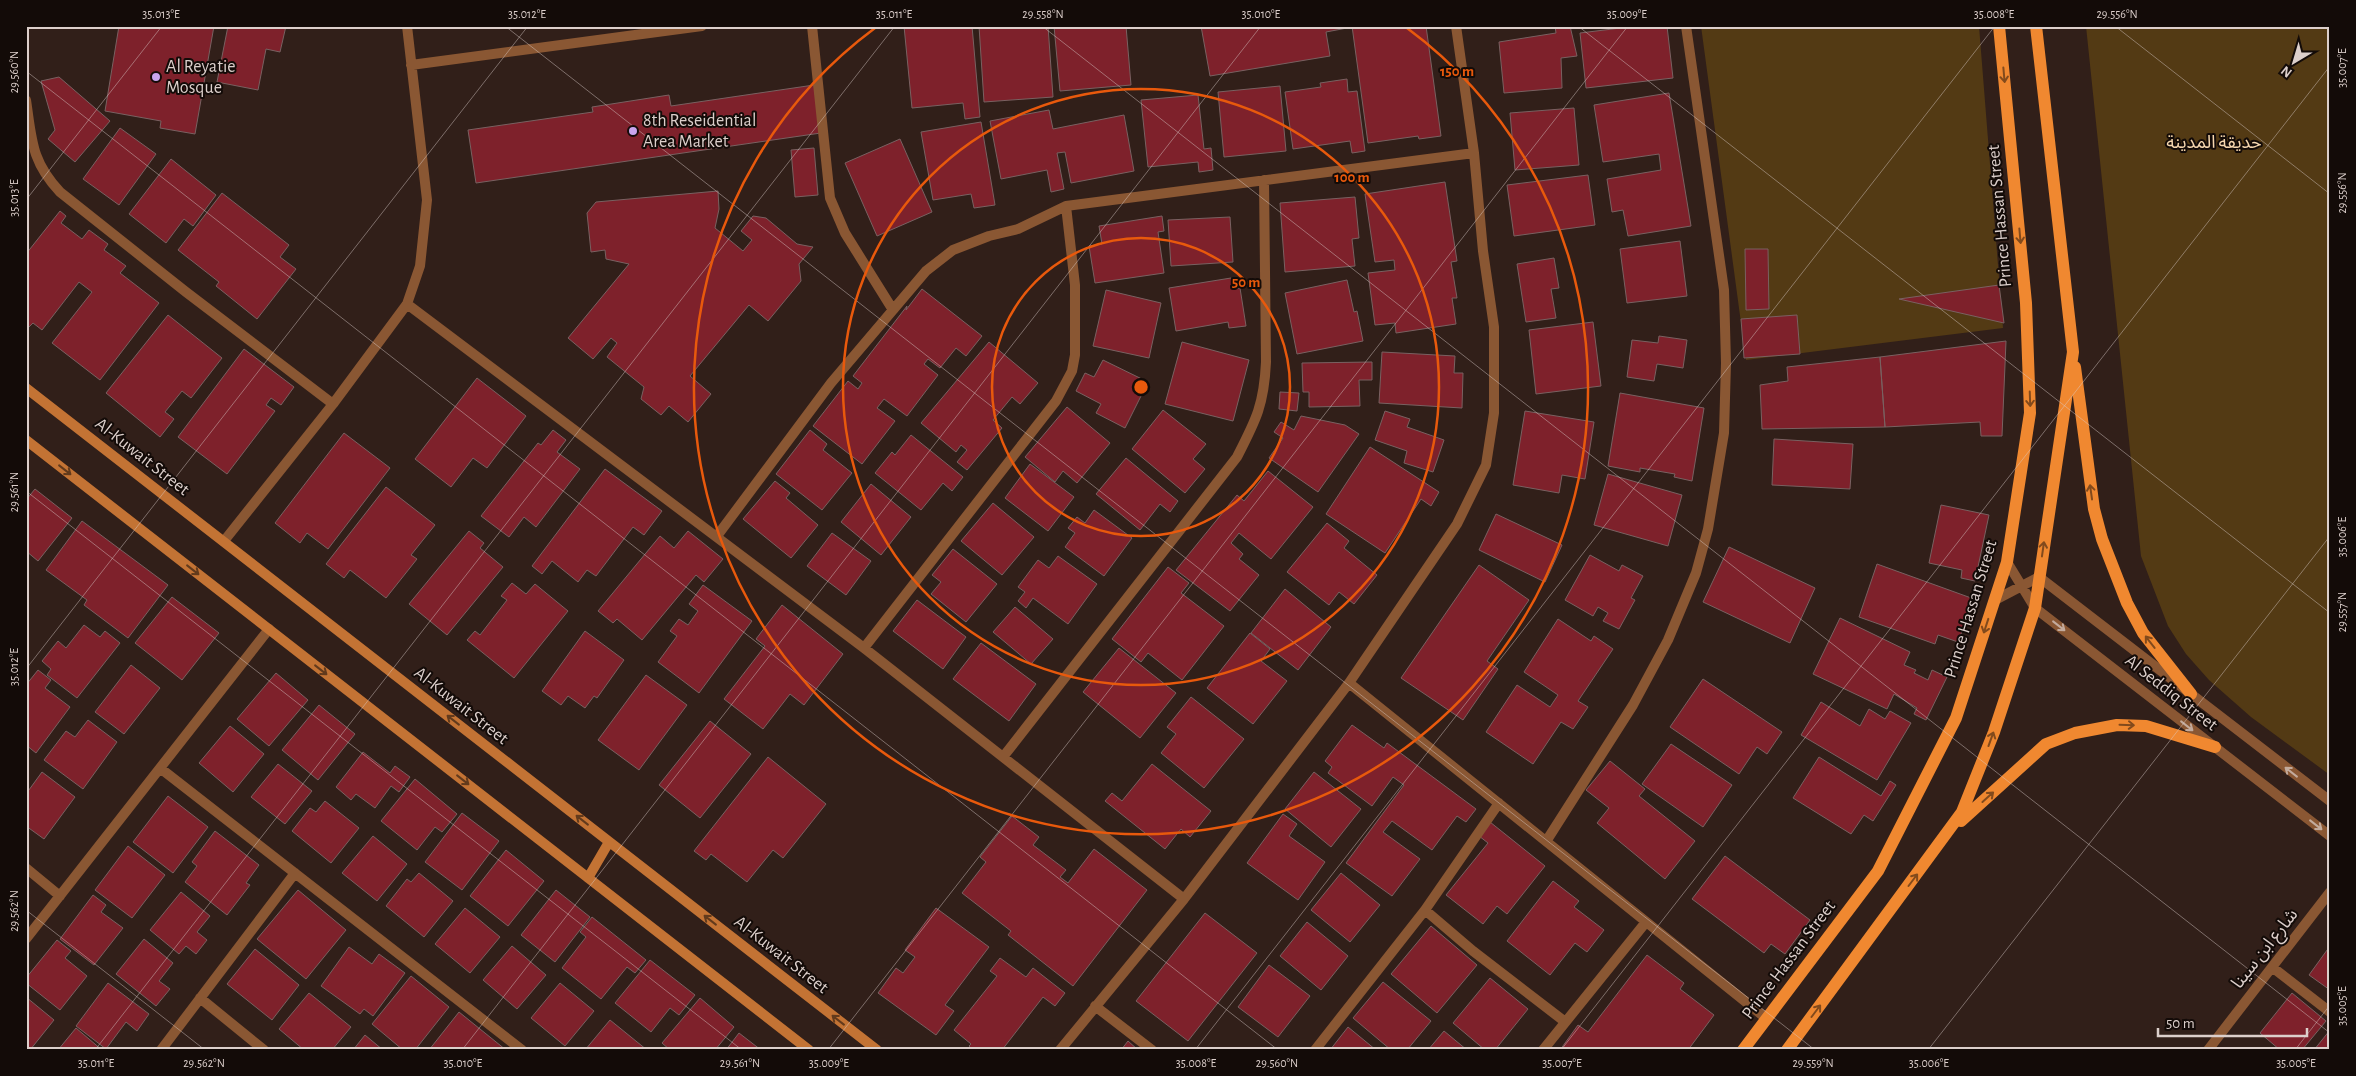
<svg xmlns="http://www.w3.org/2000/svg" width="2356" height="1076" viewBox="0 0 2356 1076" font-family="'Alegreya Sans','Noto Sans Arabic',sans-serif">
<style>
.green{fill:#533a14}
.building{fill:#7e212b;stroke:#796161}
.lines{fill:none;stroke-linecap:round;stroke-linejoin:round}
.street{stroke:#8a5733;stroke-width:10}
.secondary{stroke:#c37334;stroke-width:10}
.primary{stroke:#f08830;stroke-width:12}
.oneway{stroke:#824a1c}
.oneway2{stroke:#623a1c}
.oneway3{stroke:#c3ab9d}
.ticks{fill:none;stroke:#dccfcb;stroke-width:1;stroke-opacity:0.45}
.ring{fill:none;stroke:#e8590c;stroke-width:2.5}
.poi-dot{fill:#c9a5ee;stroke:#130b08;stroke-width:2}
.labels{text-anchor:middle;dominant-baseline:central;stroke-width:4;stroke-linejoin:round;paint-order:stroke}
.poi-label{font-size:18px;fill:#dccfcb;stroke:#130b08;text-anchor:start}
.park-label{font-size:18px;fill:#f6d7af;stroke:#130b08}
.street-label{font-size:18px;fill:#dccfcb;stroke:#130b08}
.centre{fill:#e8590c;stroke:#130b08;stroke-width:2.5}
.ring-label{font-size:15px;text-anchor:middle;font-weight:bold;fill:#e8590c;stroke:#130b08;stroke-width:4;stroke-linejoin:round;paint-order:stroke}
.neatline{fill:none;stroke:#dccfcb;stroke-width:2}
.ticks-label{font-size:12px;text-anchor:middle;fill:#dccfcb}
</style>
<rect width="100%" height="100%" fill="#311f19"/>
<!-- green -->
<path class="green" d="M1701 26H1979L2003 328 1746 360Z
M2086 26H2330V775L2251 717 2209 680 2186 654 2168 626 2141 556Z"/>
<!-- building -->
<path class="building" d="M119 26H214L195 134 160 128 161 121 105 111Z
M228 26H286L280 52 266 49 258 90 217 82Z
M904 26H972L980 117 965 119 963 103 912 108Z
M979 26H1048L1053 97 984 102Z
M1054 26H1126L1131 85 1060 91Z
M1201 26H1346L1347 28 1326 32 1330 56 1210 76Z
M1352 26H1426L1441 136 1419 139 1418 136 1368 143Z
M1555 26H1570L1577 56 1561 58 1562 88 1504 93 1499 42 1556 33Z
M1667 26 1673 78 1586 88 1580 33 1637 26Z
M59 77 110 121 75 162 48 139 55 130 41 81Z
M1347 79 1348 92 1357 91 1365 151 1352 153 1350 141 1293 149 1285 92 1321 87 1320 83Z
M814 85 821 133 476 183 468 130 593 112 592 107 669 95 671 106Z
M1280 86 1286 151 1224 157 1218 92Z
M1669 93 1691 226 1628 236 1623 210 1612 212 1607 179 1661 170 1659 154 1603 162 1594 105Z
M1198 95 1204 149 1211 148 1213 170 1199 172 1198 162 1148 167 1141 100Z
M1574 108 1579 165 1515 170 1510 113Z
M1049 110 1053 129 1124 115 1134 171 1071 183 1065 152 1057 153 1064 189 1051 192 1047 170 1001 179 990 121Z
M981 122 995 205 974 208 971 194 933 200 921 132Z
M120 128 156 154 119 205 83 179Z
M900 139 932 212 877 236 845 163Z
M814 148 818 195 795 197 791 150Z
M171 159 216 195 193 226 184 219 166 243 129 214Z
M1588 175 1595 225 1514 236 1507 185Z
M1445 182 1457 261 1451 262 1457 298H1452L1456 324 1396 333 1395 323 1375 325 1368 273 1395 270 1394 260 1375 262 1365 194Z
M718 191 719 209 715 228 743 251 752 240 741 231 753 216 766 218 797 244 813 247 799 264 801 281 768 321 749 305 690 376 711 394 688 422 669 406 661 415 641 399 644 387 607 357 617 343 611 338 593 359 568 338 629 264 606 259 605 250 591 252 587 213 596 202Z
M222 193 289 245 280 257 296 269 257 319 216 286 219 282 178 250Z
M1355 197 1359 238 1352 239 1355 266 1285 272 1280 203Z
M60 211 66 216 61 223 82 239 89 230 108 244 104 250 126 266 120 273 159 303 100 380 52 343 92 292 79 282 42 330 33 323 26 330V254Z
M1162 216 1164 231 1158 232 1164 273 1095 283 1089 246 1102 244 1099 226Z
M1230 217 1233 262 1171 266 1168 220Z
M1680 241 1687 296 1627 303 1620 249Z
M1745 249H1768L1769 309 1746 310Z
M1554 258 1559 288 1551 289 1556 318 1526 322 1517 264Z
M1231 278 1233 289 1240 288 1246 326 1229 328 1228 322 1176 331 1169 288Z
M1347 280 1354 312 1357 311 1363 341 1297 354 1285 293Z
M1999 285 2004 323 1899 299Z
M922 289 982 336 966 356 956 348 940 368 928 359 924 364 938 375 907 416 884 399 877 408 895 421 862 464 813 426 848 381 858 389 862 383 853 376 907 306 906 310Z
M1106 290 1161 303 1149 358 1093 346Z
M168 315 222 358 191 398 182 391 165 412 174 419 160 437 106 393Z
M1797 315 1800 354 1744 358 1741 319Z
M1593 322 1601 386 1536 394 1529 330Z
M1659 336 1687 340 1683 368 1657 364 1654 381 1627 377 1632 340 1658 343Z
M2006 341 2002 436H1981L1980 422 1885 427 1880 357Z
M989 342 1038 383 1020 404 1012 397 993 420 1002 428 967 470 957 462 967 450 961 445 956 452 921 423Z
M1182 342 1249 360 1233 421 1165 404Z
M244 349 294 387 281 405 271 398 266 405 275 411 227 474 178 437Z
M1382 352 1455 356 1454 373H1463L1462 408 1379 403Z
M1880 357 1885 427 1762 429 1760 385 1788 381 1787 367Z
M1103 360 1148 382 1125 428 1096 413 1101 404 1076 391 1085 373 1094 377Z
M1372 362V380H1359L1360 406 1309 407V392H1303L1302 363Z
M477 378 526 416 487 468 473 458 451 487 415 459Z
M1280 392 1299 393 1297 411 1279 409Z
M1620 393 1704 408 1692 481 1674 477 1675 474 1640 468V472L1608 466Z
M1067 407 1110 443 1077 483 1063 471 1055 482 1025 457Z
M1163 410 1206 444 1193 459 1205 469 1185 493 1132 449Z
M1385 411 1410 419 1407 427 1444 440 1433 472 1404 463 1407 451 1375 440Z
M1525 411 1594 422 1585 479 1562 475 1559 493 1513 485Z
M1301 416 1345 425 1359 434 1318 492 1269 458 1283 438 1274 432 1281 422 1294 430Z
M553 430 566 440 557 452 580 469 536 527 524 517 509 537 481 516 538 443 541 445Z
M810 430 827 444 823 450 852 473 822 510 776 474Z
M344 433 390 468 328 549 307 533 300 543 275 523Z
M911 435 963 477 952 491 943 483 921 510 875 473 892 452 895 455Z
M1774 439 1853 444 1850 489 1772 485Z
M1370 447 1439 492 1431 506 1421 499 1385 553 1326 514Z
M1126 458 1178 501 1170 512 1160 504 1140 530 1096 494Z
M1030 464 1074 497 1048 531 1005 498Z
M605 469 662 511 644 535 633 527 596 576 587 570 578 582 552 561 542 574 532 566Z
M1268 471 1313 507 1271 559 1239 533 1231 543 1243 554 1239 559 1259 575 1230 611 1176 570 1237 495 1244 501Z
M1608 474 1682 495 1668 546 1594 525Z
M775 481 790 493 786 498 818 525 791 558 743 519Z
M871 484 911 517 881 555 841 522Z
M386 487 435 525 411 555 417 559 386 598 350 570 344 578 326 564Z
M35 489 72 518 38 561 26 551V500Z
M993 503 1034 537 1002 575 961 541Z
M1941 505 1989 515 1975 581 1961 578 1962 570 1929 563Z
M1094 510 1132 538 1104 576 1065 547 1075 533 1068 528 1077 517 1085 523Z
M1496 514 1562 545 1545 582 1479 550Z
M82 521 168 585 128 638 84 605 87 600 46 570Z
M1327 523 1349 541 1344 548 1377 575 1354 604 1339 592 1329 605 1287 572Z
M469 531 484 543 480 548 503 567 447 635 409 604Z
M688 531 723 559 704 582 696 575 642 640 617 619 613 623 598 611 660 536 674 548Z
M832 533 871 561 846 595 807 566Z
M1729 547 1815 588 1790 643 1703 602Z
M953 549 997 584 966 622 931 594 941 582 932 575Z
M1590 555 1619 571 1622 565 1643 576 1631 598 1635 600 1619 629 1603 621 1608 613 1598 607 1593 616 1565 600Z
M1058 556 1097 584 1068 624 1033 598 1026 608 1018 601 1025 592 1018 587 1038 560 1049 568Z
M1877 564 1974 599 1958 642 1938 635 1935 644 1859 617Z
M1479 565 1529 600 1487 661 1498 669 1463 720 1401 678Z
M1168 567 1189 583 1181 593 1224 626 1182 680 1148 653 1141 662 1112 639Z
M512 583 526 594 535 584 568 611 514 678 467 640 475 631 480 635 507 600 501 596Z
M703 585 752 621 699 693 658 662 677 636 670 631 679 619 688 625 698 611 689 604Z
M1285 589 1331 627 1298 670 1251 633Z
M172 597 219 633 182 680 135 643Z
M917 600 966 637 943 669 893 631Z
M782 605 843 654 804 705 790 694 763 729 724 699 765 646 756 639Z
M1015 607 1053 639 1031 664 993 632Z
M1840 618 1910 652 1904 665 1916 670 1914 673 1928 680 1932 670 1947 677 1926 720 1914 714 1917 708 1894 694 1887 709 1813 674Z
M1558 619 1591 641 1594 636 1613 649 1578 701 1588 707 1573 729 1561 722 1533 764 1486 732 1517 685 1550 707 1558 695 1524 672Z
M84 625 100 637 105 631 120 643 77 698 47 675 51 669 42 661 58 641 66 648Z
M585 631 624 660 597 698 594 696 585 708 568 696 561 705 542 691Z
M1250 633 1270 649 1261 661 1287 681 1253 724 1207 688Z
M981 643 1036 684 1009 721 953 679Z
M1119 648 1176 693 1140 738 1083 692Z
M131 665 160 688 124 734 95 712Z
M38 670 51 680 45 688 70 707 36 753 26 745V685Z
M276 673 308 700 269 746 237 719Z
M646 675 687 705 639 770 598 740Z
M1703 679 1782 732 1767 754 1757 747 1739 774 1670 727Z
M1191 697 1244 739 1204 788 1161 753 1176 734 1167 727Z
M1821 702 1860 726 1869 709 1885 719 1890 711 1911 723 1877 780 1801 735Z
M319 705 355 734 318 780 282 750Z
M88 720 117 742 83 789 44 760 66 731 75 737Z
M710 721 751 754 700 818 659 785Z
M1352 725 1384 748 1387 743 1476 809 1466 822 1457 816 1432 850 1392 821 1383 832 1420 859 1392 896 1346 863 1404 785 1393 777 1372 806 1328 773 1332 767 1325 761Z
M230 726 264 754 233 792 199 763Z
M1671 744 1732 785 1703 827 1642 784Z
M363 752 390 773 395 766 410 777 399 792 391 786 375 808 356 794 351 800 336 787Z
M768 757 826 804 783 858 773 850 747 882 711 854 706 860 694 851Z
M1819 757 1881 796 1890 781 1896 785 1873 821 1864 815 1851 834 1793 798Z
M1610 761 1645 789 1639 796 1695 841 1665 879 1597 823 1609 808 1586 790Z
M278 764 312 791 285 824 251 797Z
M1152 764 1211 811 1190 837 1181 829 1165 849 1105 801 1112 793 1122 801Z
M42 772 75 797 44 839 26 826V794Z
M1314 772 1361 809 1331 847 1285 809Z
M415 779 457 814 442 832 435 827 417 850 381 821Z
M168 796 208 827 173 873 133 842Z
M325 801 359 828 331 863 292 831 310 808 316 812Z
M462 813 499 841 462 890 425 862Z
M1283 814 1297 824 1289 836 1325 862 1298 900 1247 863Z
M1012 816 1039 837 1033 845 1066 870 1060 877 1068 883 1094 849 1147 890 1073 986 1008 935 1011 931 962 893 986 862 980 857Z
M1490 822 1545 866 1507 914 1497 906 1483 924 1446 895 1488 843 1479 836Z
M215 831 259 865 246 883 250 885 227 915 185 882 197 866 192 862Z
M373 836 407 864 377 901 342 873Z
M128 846 165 875 132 918 95 890Z
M506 850 544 881 508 926 470 896Z
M1725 856 1810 920 1785 954 1771 944 1764 953 1692 899Z
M419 873 453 901 424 937 386 906 407 879 411 882Z
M1341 873 1380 905 1350 942 1311 910Z
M1553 881 1579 901 1574 907 1604 930 1587 952 1575 943 1550 975 1507 941Z
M298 890 346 930 306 979 257 939Z
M556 890 590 917 555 962 521 935Z
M181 892 210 916 197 932 207 940 196 954 186 946 179 954 150 930Z
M93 895 106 905 101 912 123 928 94 965 60 939Z
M465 908 500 937 470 973 435 944Z
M936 908 989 947 945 1005 954 1011 936 1035 878 993 896 968 903 973 915 957 905 950Z
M1205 913 1257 953 1188 1041 1136 1001Z
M592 917 646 960 635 973 627 967 601 999 562 968 586 937 580 932Z
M1307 922 1348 956 1321 990 1280 956Z
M1431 926 1477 965 1437 1013 1391 974Z
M144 939 173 963 159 981 170 989 156 1006 116 974Z
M57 940 71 951 65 958 87 976 60 1010 26 983V978Z
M512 946 546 975 517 1009 483 980Z
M2330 946V990L2309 975Z
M349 947 372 964 379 954 405 973 373 1016 364 1009 360 1014 321 986Z
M255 949 299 985 272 1020 227 984Z
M1647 955 1684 983 1680 989 1714 1015 1688 1050H1658L1656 1048 1655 1050H1560L1578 1025 1588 1032Z
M1000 958 1026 977 1033 968 1065 993 1055 1006 1043 997 1002 1050H973L969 1046 971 1044 954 1030 997 976 990 971Z
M650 960 695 995 679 1015 670 1008 651 1032 615 1003Z
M1269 965 1310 996 1278 1037 1238 1007Z
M411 976 449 1007 415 1050H403L372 1024Z
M1490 978 1528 1009 1495 1050H1485L1453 1023Z
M1383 982 1431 1021 1407 1050H1391L1353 1018Z
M108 983 149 1014 137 1031 126 1022 106 1049 76 1026Z
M560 983 594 1011 565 1046 531 1018Z
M309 993 351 1027 332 1050H304L279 1029Z
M2292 993 2326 1021 2302 1050H2280L2260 1033Z
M26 997 54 1020 30 1050H26Z
M700 998 734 1027 715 1050H670L662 1043Z
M459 1012 506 1050H429Z
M610 1020 647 1050H585Z
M1348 1027 1376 1050H1330Z
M76 1028 102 1050H58Z
M2330 1030V1050H2314Z
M1444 1031 1467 1050H1428Z
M739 1033 761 1050H726Z
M365 1035 383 1050H353Z
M1128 1041 1138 1050H1121Z"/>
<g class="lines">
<!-- street -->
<path class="street" d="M812 26 830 198 845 233 893 310
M411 65 702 26
M26 100C32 140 31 161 60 192L186 292 333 404
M407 304 864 648 1184 899
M717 536 831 383 926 271 953 250 989 236 1018 229 1066 206 1474 153
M224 541 333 404 407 304 420 266 427 200 407 26
M2007 562 2035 608 2330 836
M1995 600 2039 577 2330 801
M864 648 1056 401 1072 371 1075 355V285L1066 206
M1349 683 1767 1019
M1003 757 1237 457C1256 420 1264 405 1266 362L1264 180
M160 768 522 1050
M1547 840 1633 705 1668 640 1696 573 1708 529 1724 433 1726 363 1724 290 1686 26
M26 868 60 896
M1425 910 1499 803
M26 939 269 629
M2272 967 2330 1012
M200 998 264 1050
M1095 1006 1152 1050
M161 1050 295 873
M1060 1050 1184 899 1349 683 1457 524 1486 465 1494 413V327L1483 251 1474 153 1456 26
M1315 1050 1425 910 1473 951 1564 1021
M1543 1050 1646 922
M2208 1050 2330 892"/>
<!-- secondary -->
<path class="secondary" d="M26 388 877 1050
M26 440 809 1050
M588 878 609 842"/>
<!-- primary -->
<path class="primary" d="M2075 367 2094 509 2102 539 2127 603 2143 633 2191 694
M1961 821 2046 744 2075 733 2117 725 2146 726 2215 747
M1743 1050 1878 871 1956 718 2007 562 2030 413 2026 303 1999 26
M1787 1050 1962 812 1994 732 2035 608 2073 352 2036 26"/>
</g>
<!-- one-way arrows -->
<defs><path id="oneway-shaft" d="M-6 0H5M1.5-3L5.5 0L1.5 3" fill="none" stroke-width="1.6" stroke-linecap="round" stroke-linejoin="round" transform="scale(1.25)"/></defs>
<g class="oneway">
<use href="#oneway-shaft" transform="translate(2004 75) rotate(85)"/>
<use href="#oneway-shaft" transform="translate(2020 236) rotate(85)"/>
<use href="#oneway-shaft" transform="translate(2030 399) rotate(88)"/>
<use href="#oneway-shaft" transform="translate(2091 492) rotate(-98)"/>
<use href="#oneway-shaft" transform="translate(2043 549) rotate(-82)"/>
<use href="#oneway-shaft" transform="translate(1986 626) rotate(108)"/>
<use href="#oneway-shaft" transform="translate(2150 642) rotate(-128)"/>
<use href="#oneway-shaft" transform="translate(2127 725) rotate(2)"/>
<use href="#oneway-shaft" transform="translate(1991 739) rotate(-70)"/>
<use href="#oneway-shaft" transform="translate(1988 797) rotate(-42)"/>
<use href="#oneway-shaft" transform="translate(1913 880) rotate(-53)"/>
<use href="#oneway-shaft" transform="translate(1816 1011) rotate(-53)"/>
</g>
<g class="oneway2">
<use href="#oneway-shaft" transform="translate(65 470) rotate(38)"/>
<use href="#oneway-shaft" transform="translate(193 570) rotate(38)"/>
<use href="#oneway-shaft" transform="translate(321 670) rotate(38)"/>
<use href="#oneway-shaft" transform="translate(453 720) rotate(-142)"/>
<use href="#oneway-shaft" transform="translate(463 780) rotate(38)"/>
<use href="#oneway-shaft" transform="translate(582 820) rotate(-142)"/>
<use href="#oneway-shaft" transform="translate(710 920) rotate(-142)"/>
<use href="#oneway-shaft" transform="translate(838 1020) rotate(-142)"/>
</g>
<g class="oneway3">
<use href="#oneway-shaft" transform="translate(2059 626) rotate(38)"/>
<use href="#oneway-shaft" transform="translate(2187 726) rotate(38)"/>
<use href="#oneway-shaft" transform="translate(2291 772) rotate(-142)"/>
<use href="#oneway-shaft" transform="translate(2316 825) rotate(38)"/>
</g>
<!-- ticks -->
<path class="ticks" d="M505 26 1815 1050M1042 26 2330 1033M1578 26 2330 613M2115 26 2330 194M26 71 1278 1050M26 200 162 26M26 491 742 1050M26 669 528 26M26 910 205 1050M95 1050 895 26M462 1050 1261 26M828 1050 1628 26M1195 1050 1995 26M1561 1050 2330 66M1928 1050 2330 536M2295 1050 2330 1005"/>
<!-- distance rings -->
<g class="ring">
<circle cx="1141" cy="387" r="149"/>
<circle cx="1141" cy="387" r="298"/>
<path d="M1407 28A447 447 0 1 1 875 28"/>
</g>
<!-- markers -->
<g class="poi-dot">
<circle cx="156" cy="77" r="5"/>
<circle cx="633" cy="131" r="5"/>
</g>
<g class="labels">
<!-- poi labels -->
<g class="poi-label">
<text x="166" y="67">Al Reyatie<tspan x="166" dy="21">Mosque</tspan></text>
<text x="643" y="121">8th Reseidential<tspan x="643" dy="21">Area Market</tspan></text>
</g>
<!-- park labels -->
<g class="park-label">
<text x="2214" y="143">حديقة المدينة</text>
</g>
<!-- street labels -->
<g class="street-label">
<text transform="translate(2000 216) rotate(-95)">Prince Hassan Street</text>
<text transform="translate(142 457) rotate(38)">Al-Kuwait Street</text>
<text transform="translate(1971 609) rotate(-73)">Prince Hassan Street</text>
<text transform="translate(2171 693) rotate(38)">Al Seddiq Street</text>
<text transform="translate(461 706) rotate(38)">Al-Kuwait Street</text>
<text transform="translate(2265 949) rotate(-52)">شارع ابن سينا</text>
<text transform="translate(781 955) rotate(38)">Al-Kuwait Street</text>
<text transform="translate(1789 960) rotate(-53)">Prince Hassan Street</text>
</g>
</g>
<circle cx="1141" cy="387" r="8" class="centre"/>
<g class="ring-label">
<text x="1457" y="76">150 m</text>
<text x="1352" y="182">100 m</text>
<text x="1246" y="287">50 m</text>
</g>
<!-- border -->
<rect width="2356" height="1076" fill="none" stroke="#130b08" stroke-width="55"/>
<!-- north arrow -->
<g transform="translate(2294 62) rotate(218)" stroke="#130b08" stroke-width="4" paint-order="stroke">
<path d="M0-4L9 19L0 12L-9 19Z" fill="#dccfcb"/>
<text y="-8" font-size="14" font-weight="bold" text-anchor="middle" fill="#dccfcb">N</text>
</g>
<!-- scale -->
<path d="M2158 1028v8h149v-8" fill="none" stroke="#dccfcb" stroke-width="2.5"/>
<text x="2166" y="1028" font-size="15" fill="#dccfcb" stroke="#130b08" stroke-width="4" paint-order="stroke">50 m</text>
<rect x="28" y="28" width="2300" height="1020" class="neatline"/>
<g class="ticks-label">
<text x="161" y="18">35.013°E</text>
<text x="527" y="18">35.012°E</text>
<text x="894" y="18">35.011°E</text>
<text x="1043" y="18">29.558°N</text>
<text x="1261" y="18">35.010°E</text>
<text x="1627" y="18">35.009°E</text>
<text x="1994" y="18">35.008°E</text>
<text x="2117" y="18">29.556°N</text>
<text transform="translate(2342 68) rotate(-90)" y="4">35.007°E</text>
<text transform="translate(14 72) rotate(-90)" y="4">29.560°N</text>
<text transform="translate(2342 193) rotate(-90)" y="4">29.556°N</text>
<text transform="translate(14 198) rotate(-90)" y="4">35.013°E</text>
<text transform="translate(14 492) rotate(-90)" y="4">29.561°N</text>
<text transform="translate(2342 537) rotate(-90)" y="4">35.006°E</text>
<text transform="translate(2342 612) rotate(-90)" y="4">29.557°N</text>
<text transform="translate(14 667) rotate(-90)" y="4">35.012°E</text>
<text transform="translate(14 911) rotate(-90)" y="4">29.562°N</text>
<text transform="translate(2342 1006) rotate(-90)" y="4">35.005°E</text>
<text x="96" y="1067">35.011°E</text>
<text x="204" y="1067">29.562°N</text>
<text x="463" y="1067">35.010°E</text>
<text x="740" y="1067">29.561°N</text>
<text x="829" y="1067">35.009°E</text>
<text x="1196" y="1067">35.008°E</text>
<text x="1277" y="1067">29.560°N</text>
<text x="1562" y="1067">35.007°E</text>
<text x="1813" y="1067">29.559°N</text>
<text x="1929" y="1067">35.006°E</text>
<text x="2296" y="1067">35.005°E</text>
</g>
</svg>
